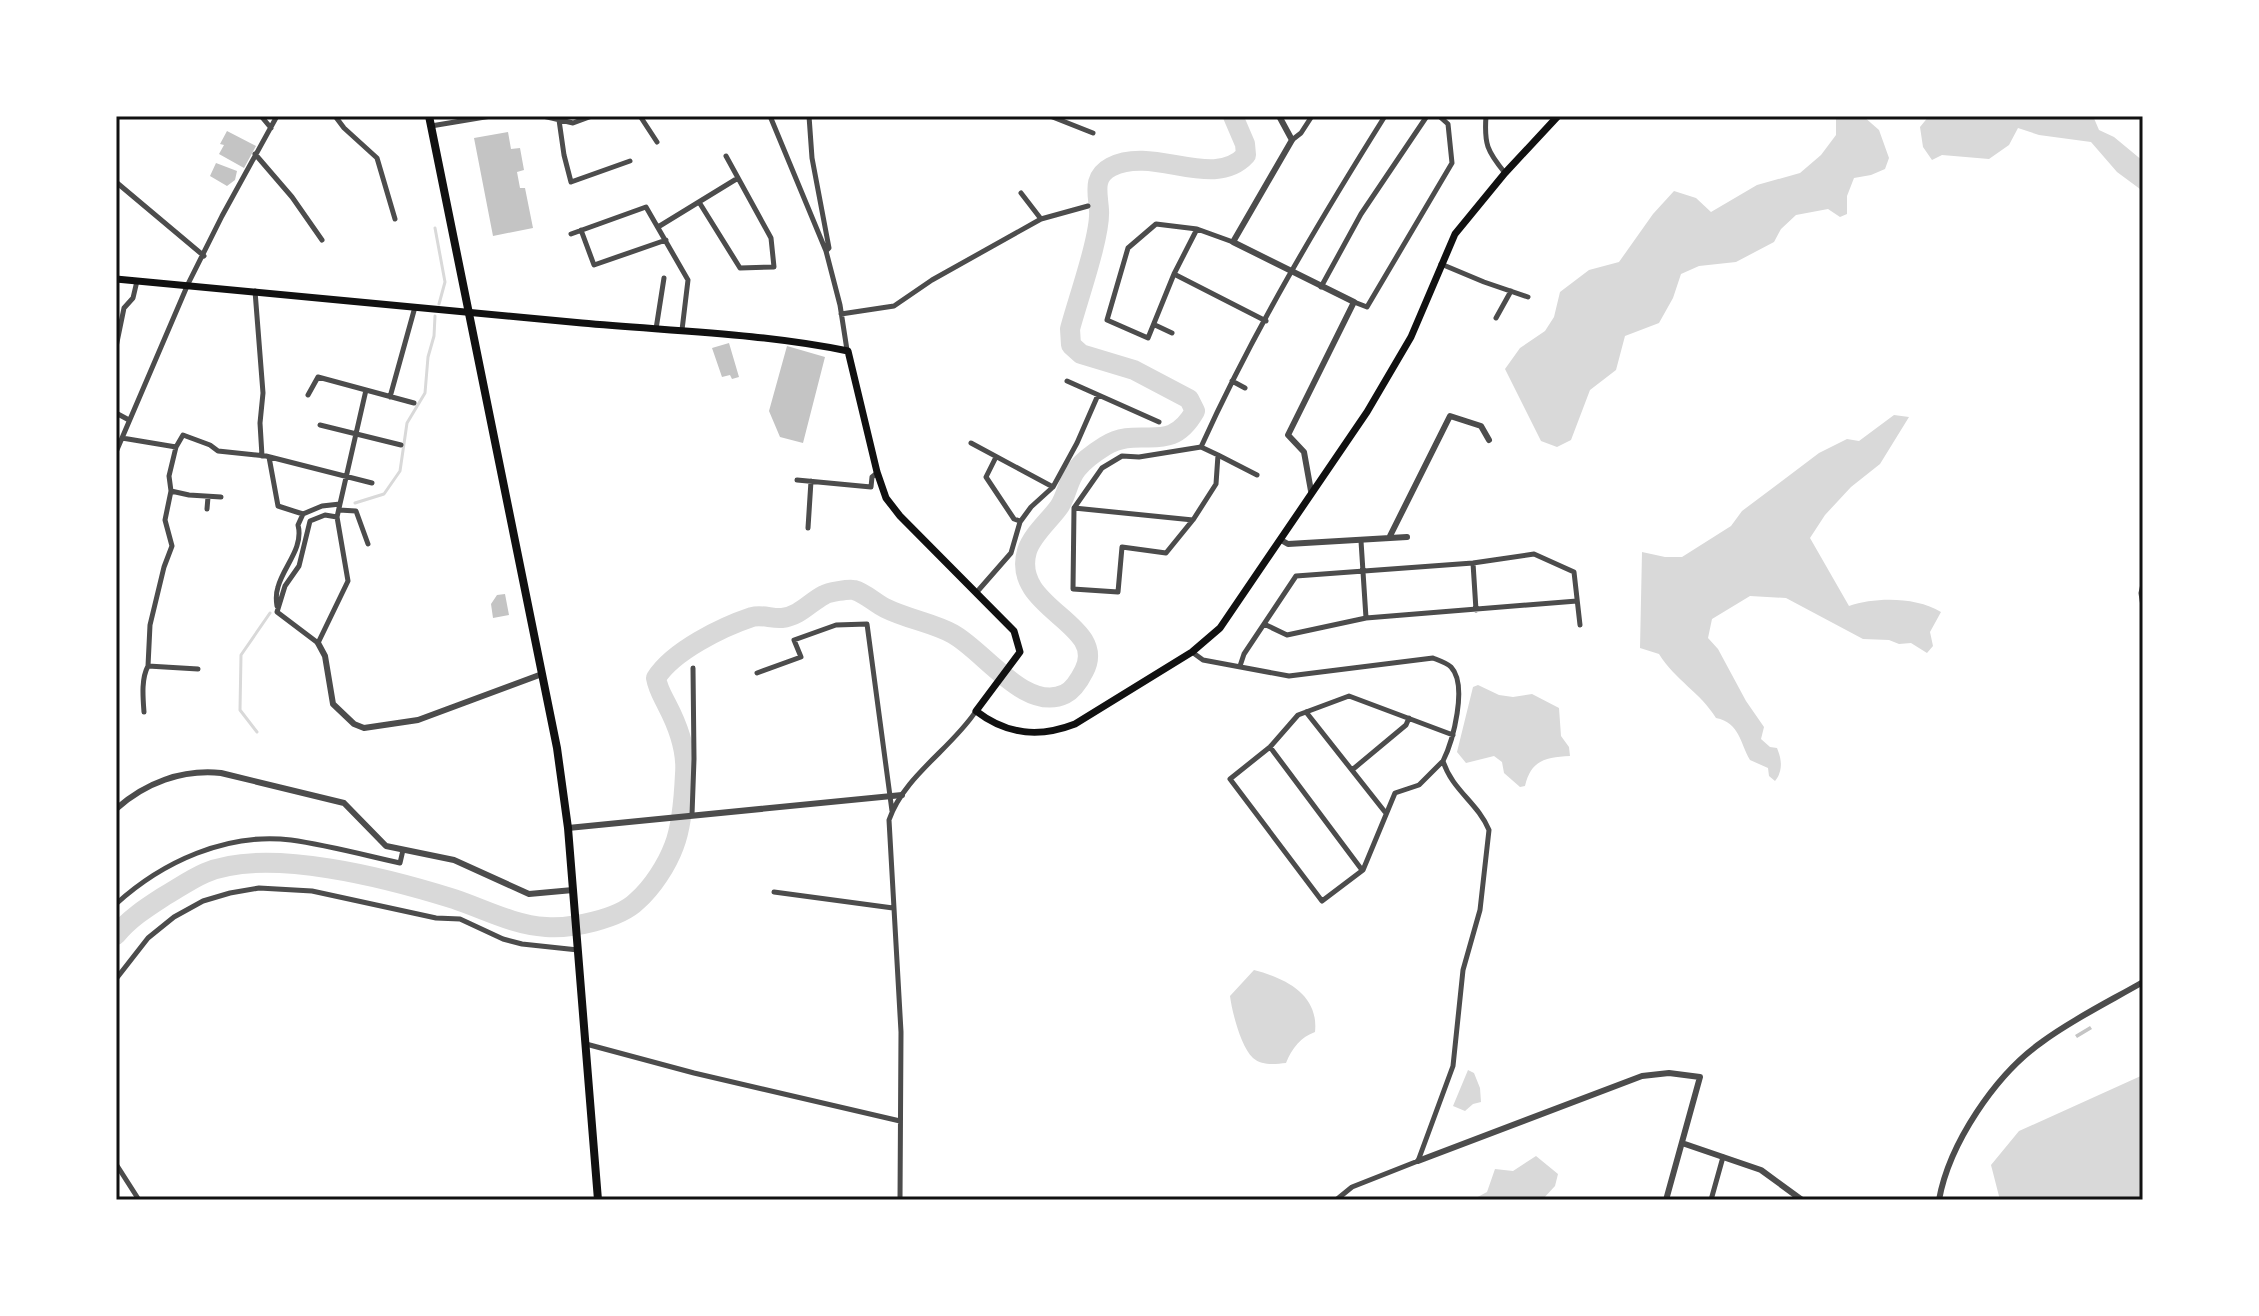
<svg xmlns="http://www.w3.org/2000/svg" width="2259" height="1316" viewBox="0 0 2259 1316" font-family="Inter,sans-serif">
<style>
.water{fill:#d9d9d9}
.lines{fill:none;stroke-linecap:round;stroke-linejoin:round}
.stream{stroke:#d9d9d9;stroke-width:3}
.river{stroke:#d9d9d9;stroke-width:20}
.building{fill:#c4c4c4}
.minor{stroke:#4c4c4c;stroke-width:5}
.tertiary{stroke:#4c4c4c;stroke-width:6}
.primary{stroke:#111;stroke-width:7}
.trunk{stroke:#111;stroke-width:8}
.neatline{fill:none;stroke:#111;stroke-width:3}
</style>
<rect width="100%" height="100%" fill="#fff"/>
<!-- water -->
<path class="water" d="M1836 116H1863L1879 130 1889 158 1885 169 1871 175 1854 178 1847 196V214L1840 217 1828 209 1796 215 1781 229 1774 242 1736 262 1699 266 1681 274 1673 298 1659 323 1625 336 1616 370 1590 390 1571 440 1557 447 1541 441 1505 369 1520 348 1545 331 1554 317 1560 292 1589 270 1619 262 1653 214 1674 191 1696 198 1711 212 1757 185 1800 173 1821 155 1836 135Z
M1929 116H2093L2099 130 2114 137 2143 161 2140 189 2117 172 2091 142 2039 135 2018 128 2009 145 1989 159 1942 155 1932 160 1923 147 1920 127Z
M1894 415 1909 417 1880 464 1851 487 1825 515 1810 538 1849 606C1876 597 1916 597 1941 612L1930 632 1933 646 1927 653 1911 643 1899 644 1889 640 1863 639 1786 598 1750 596 1712 619 1708 638 1718 649 1746 701 1764 727 1761 739 1770 747 1777 748C1782 760 1783 771 1775 781L1769 776 1768 768 1750 760C1740 743 1740 723 1716 718 1700 692 1676 681 1659 654L1640 648 1642 552 1665 557H1682L1731 526 1742 511 1819 453 1847 439 1859 441Z
M1478 685 1499 695 1513 697 1532 694 1559 708 1561 736 1569 747 1570 756C1546 757 1531 760 1525 786L1520 787 1504 773 1502 762 1494 756 1466 763 1457 752 1473 687Z
M1254 970C1285 978 1319 994 1315 1032 1301 1037 1292 1048 1286 1063 1275 1064 1262 1066 1253 1058 1241 1047 1232 1012 1230 996Z
M1468 1070 1474 1073 1480 1088 1481 1102 1473 1104 1465 1111 1453 1106Z
M2143 1075V1200H2000L1991 1165 2019 1131Z
M1536 1156 1558 1174 1555 1186 1542 1200H1472L1487 1192 1495 1169 1513 1171Z"/>
<g class="lines">
<!-- stream -->
<path class="stream" d="M435 228 445 282 439 304
M355 503 384 494 400 471 407 423 425 393 428 357 434 336 435 316
M257 732 240 710 241 655 270 613"/>
<!-- river -->
<path class="river" d="M116 935C129 919 146 908 163 897 177 889 191 879 205 873 267 846 390 879 454 899 484 909 513 925 546 927 571 929 619 919 637 901 652 888 667 865 674 846 682 826 684 796 685 774 687 750 678 726 667 705 662 695 658 689 656 678 673 651 722 627 752 617 762 614 772 619 782 618 800 616 810 602 824 595 829 592 848 589 854 590 865 593 875 603 885 608 907 619 933 623 953 634 984 651 1026 713 1065 694 1073 690 1080 679 1084 671 1109 623 1010 609 1027 551 1032 535 1049 521 1059 507 1067 496 1068 479 1077 469 1083 461 1097 451 1105 446 1141 424 1169 457 1195 411L1189 399 1134 370 1081 354 1071 345 1070 329C1077 302 1101 235 1099 210 1098 193 1092 177 1111 167 1154 145 1213 191 1246 155L1245 144 1233 116"/>
</g>
<!-- building -->
<path class="building" d="M227 131 256 146 244 168 219 154 224 145 220 144Z
M508 132 511 149 520 148 524 170 517 172 520 188H525L533 228 493 236 474 138Z
M216 163 237 171 235 180 227 186 210 176Z
M729 343 739 377 732 379 730 375 722 377 712 348Z
M787 346 825 357 803 443 780 437 769 411Z
M505 594 509 615 493 618 491 604 497 595Z
M2090 1026 2092 1029 2077 1038 2075 1035Z"/>
<g class="lines">
<!-- minor -->
<path class="minor" d="M261 116 271 128
M335 116 344 128 377 158 395 219
M543 116 573 123 592 116
M640 116 657 142
M770 116 826 251
M809 116 812 158 829 248 826 251 840 305 847 350
M1050 116 1093 133
M1486 116C1484 144 1487 151 1505 173
M559 120 564 155 571 182 630 161
M431 126 491 116
M1292 140 1301 133 1312 116
M255 154 292 197 322 240
M116 182 204 256
M1021 193 1041 219
M699 202 740 268 774 267 771 238 726 156
M658 227 738 178
M1197 229 1174 274 1148 338 1107 320 1128 248 1156 224 1197 229 1233 242
M581 230 594 265 666 240
M571 234 646 207 688 280 682 330
M1441 264 1484 282 1528 297
M1174 274 1266 321
M1321 287 1361 214 1427 116
M255 291 263 393 260 423 262 456
M1354 302 1367 307 1452 163 1448 124 1439 116
M841 314 894 306 932 280 1041 219 1088 206
M1496 318 1511 291
M1155 325 1172 333
M656 329 664 278
M116 347 124 308 133 298 137 281
M1067 381 1159 422
M1232 381 1245 388
M308 395 318 377 414 403
M390 397 415 307
M116 413 129 420
M320 425 401 445
M122 438 176 447
M971 443 1053 487
M1201 447 1218 455 1216 484 1193 520 1074 508 1102 468 1122 456 1139 457 1201 447C1253 332 1318 223 1385 116
M116 452 188 284 222 216 277 116
M1218 455 1257 475
M269 457 278 506 303 514 322 506 340 504
M996 457 986 477 1014 519 1020 521
M797 480 871 487 872 477 877 473
M171 491 189 495 221 497
M1074 508 1073 589 1118 592 1122 547 1166 553 1192 521
M207 509 208 497
M339 510 356 511 368 544
M337 517 325 515 310 521 299 566 285 586 277 612 318 643 348 581 337 517 366 390
M808 528 811 481
M1361 541 1366 618
M1473 563 1476 610
M2143 584 2141 593 2143 606
M976 593 1011 553 1020 522 1031 507 1053 487 1077 443 1098 395
M277 606C276 600 276 593 278 587 283 567 304 548 298 525L303 514
M1264 624 1287 635 1366 618 1577 601
M1192 652 1203 660 1289 676 1433 658C1438 660 1447 663 1451 667 1468 685 1453 741 1443 761 1452 790 1478 803 1489 830L1480 910 1463 970 1453 1066 1418 1161 1352 1187 1336 1200
M148 666 198 669
M1240 666 1244 654 1296 576 1473 563 1534 554 1574 572 1580 625
M757 673 801 657 794 640 836 625 867 624 892 811
M144 712C143 698 141 679 148 666L150 625 164 567 172 546 165 520 171 491 169 476 176 447 183 435 210 445 218 451 266 456 372 483
M1306 712 1385 812
M1270 747 1362 870
M1443 761 1419 785 1395 793 1363 870 1322 901 1230 779 1270 747 1298 715 1349 696 1453 735
M1352 770 1406 725 1409 718
M692 815 694 759 693 668
M774 892 893 908
M116 904C162 862 227 832 291 840 327 845 364 855 400 863L403 850
M116 979 148 938 174 917 203 901 230 893 259 888 312 891 436 918 460 919 503 939 522 944 578 950
M586 1044 694 1073 900 1121
M116 1164 139 1200
M900 1200 901 1032 889 820C904 776 951 749 976 711
M1711 1200 1723 1157"/>
<!-- tertiary -->
<path class="tertiary" d="M1279 116 1292 140 1233 242 1354 302 1288 435 1304 452 1311 491
M1389 538 1450 416 1481 426 1489 440
M1281 540 1288 544 1407 537
M318 643 325 656 333 704 354 724 364 728 418 720 542 674
M116 809C145 783 182 769 221 773L344 803 386 846 454 860 529 894 573 890
M568 828 902 795
M1682 1143 1761 1170 1802 1200
M1418 1161 1642 1076 1669 1073 1700 1077 1666 1200
M1939 1200C1949 1144 1995 1075 2042 1042 2073 1019 2110 1001 2143 982"/>
<!-- primary -->
<path class="primary" d="M116 279C271 294 427 308 582 323 670 331 760 333 848 351L877 472 886 498 900 516 1014 631 1020 652 976 711C1007 735 1039 738 1075 724L1192 652 1220 628 1367 412 1411 337 1455 234 1505 173 1558 116"/>
<!-- trunk -->
<path class="trunk" d="M429 116 557 748 568 828 598 1200"/>
</g>
<!-- border -->
<rect width="2259" height="1316" fill="none" stroke="#ffffff" stroke-width="236"/>
<rect x="118" y="118" width="2023" height="1080" class="neatline"/>
</svg>
